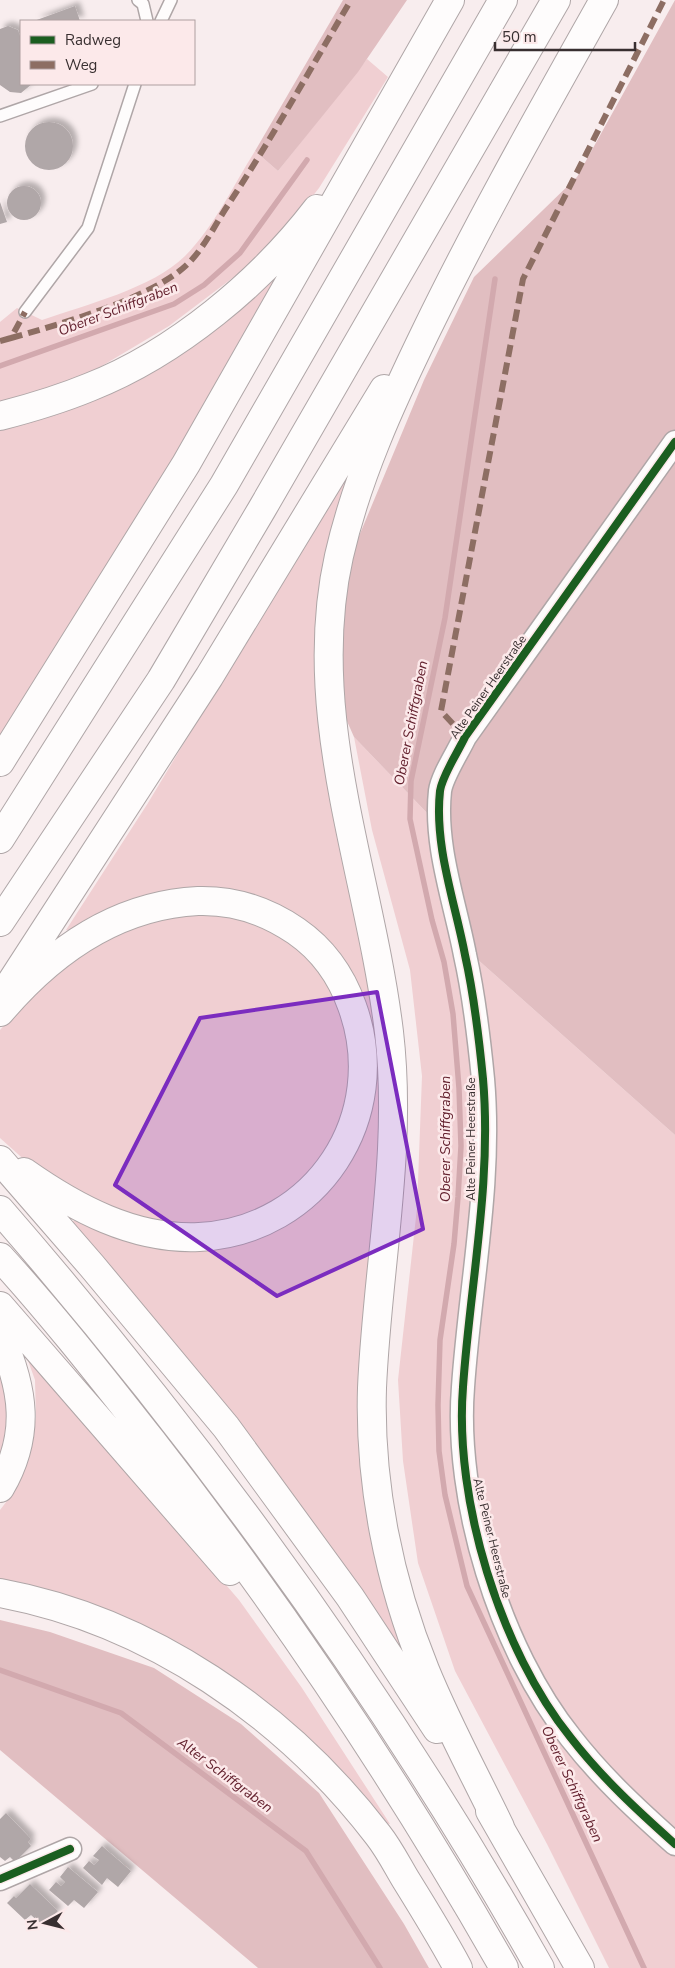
<svg xmlns="http://www.w3.org/2000/svg" width="675" height="1968" viewBox="0 0 675 1968" font-family="'Nunito Sans',sans-serif">
<style>
.green{fill:#f0cfd2}
.forest{fill:#e1bec1}
.lines{fill:none;stroke-linecap:round;stroke-linejoin:round}
.stream{stroke:#d2a9ae;stroke-width:5.5}
.building{fill:#b0a7a8;filter:url(#shadow)}
.lane-casing{stroke:#afa6a7;stroke-width:14}
.street-casing{stroke:#afa6a7;stroke-width:25}
.highway-casing{stroke:#afa6a7;stroke-width:30}
.lane{stroke:#fefcfc;stroke-width:11}
.street{stroke:#fefcfc;stroke-width:22}
.highway{stroke:#fefcfc;stroke-width:28}
.quiet{stroke:#8d6e63;stroke-width:6;stroke-dasharray:12 6;stroke-linecap:butt}
.cycleway-casing{stroke:#fce9ea;stroke-width:11}
.cycleway{stroke:#1b5e20;stroke-width:8}
.marked{fill:#7b2cbf;fill-opacity:0.2;stroke:#7b2cbf;stroke-width:4;stroke-linejoin:round}
.labels{text-anchor:middle;dominant-baseline:central;stroke-width:5;stroke-linejoin:round;paint-order:stroke}
.street-label{font-size:12px;fill:#382f30;stroke:#fce9ea}
.water-label{font-size:14px;font-style:italic;fill:#63212e;stroke:#fce9ea}
</style>
<defs>
<filter id="shadow"><feDropShadow dx="4.5" dy="-4.5" stdDeviation="2.5" flood-color="#0004"/></filter>
</defs>
<rect width="100%" height="100%" fill="#f8edee"/>
<!-- green -->
<path class="green" d="M367 59 388 77 319 188 271 249 169 326 85 376 0 402V322L17 308 42 320C85 305 153 288 185 256 214 227 233 186 255 151L278 171Z
M304 236 183 451 0 741V426L69 405Z
M355 458 317 670 318 710 322 751 335 819 370 979 384 1094 365 1370 418 1679 199 1375 72 1221 84 1220 183 1244 329 1184 368 1023 260 902 72 931 66 930 148 803Z
M354 737 428 814 450 935 675 1135V1968H609L547 1844 455 1671 418 1563 403 1461 398 1380 417 1208 422 1076 410 970 372 830Z
M213 911 276 931 313 960 347 1019 352 1090 325 1161 268 1208 218 1224H169L109 1209 38 1172 0 1138V1030L54 970 145 918Z
M0 1344 15 1406 0 1470Z
M26 1355 51 1381 239 1600 302 1688 390 1824 384 1823 327 1756 289 1721 256 1695 203 1659 0 1582V1510L13 1493 29 1458 36 1417 35 1380Z"/>
<!-- forest -->
<path class="forest" d="M343 0H407L358 72 278 171 255 151Z
M675 0V1135L450 935 428 814 354 737 343 712 338 633 347 565 424 380 474 277 577 177Z
M0 1620 50 1632 154 1668 241 1724 319 1793 404 1924 429 1968H258L0 1750Z"/>
<g class="lines">
<!-- stream -->
<path class="stream" d="M495 279 445 618 411 781 410 819 432 920 444 962 453 1014 459 1088 461 1146 458 1197 454 1244 440 1340 438 1405 439 1451 445 1495 467 1586 644 1968
M0 366 174 304 204 285 240 253 307 160
M0 1670 121 1713 306 1851 380 1968"/>
</g>
<!-- building -->
<path class="building" d="M75 6 80 21H34Z
M8 26 18 30 21 39V84H32L21 93 10 92 0 85V29Z
M25 146a24 24 0 1 1 48 0a24 24 0 1 1-48 0Z
M7 203a17 17 0 1 1 34 0a17 17 0 1 1-34 0Z
M0 202 7 222 0 224Z
M6 1813 31 1839 28 1842 31 1846 15 1862 10 1857 5 1861 0 1857V1819Z
M102 1846 131 1871 118 1887 107 1878 102 1885 83 1868 89 1861 94 1865 99 1860 93 1856Z
M68 1867 98 1892 84 1908 74 1900 68 1906 49 1890 56 1882 61 1886 65 1882 60 1877Z
M30 1884 58 1911 43 1926 31 1915 25 1920 7 1903 14 1896 16 1898Z"/>
<g class="lines">
<!-- lane casing -->
<g class="lane-casing">
<path id="lane" d="M138 0 143 4 147 21
M161 21 171 0
M0 116 92 84
M25 312 88 228 135 84"/>
</g>
<!-- street casing -->
<g class="street-casing">
<path id="street" d="M675 442 465 737C458 752 442 776 440 791 434 846 455 902 465 955 474 995 479 1038 483 1079 492 1182 470 1285 463 1387 454 1500 500 1650 571 1738 602 1778 638 1811 675 1844
M0 1879 70 1849"/>
</g>
<!-- highway casing -->
<g class="highway-casing">
<path id="highway" d="M0 416C31 408 61 399 90 387 176 353 261 282 317 209
M0 762 186 464 450 0
M0 839 224 485 503 0
M0 922 161 680 262 509 556 0
M10 984 209 677 384 389
M0 1012C51 952 117 905 198 901 233 900 267 911 296 931 322 949 341 975 352 1006 392 1116 317 1231 199 1237 134 1240 75 1208 24 1172
M0 1160 92 1266 226 1427 350 1597 437 1729
M0 1210C204 1445 387 1697 540 1968
M0 1257C53 1315 102 1378 151 1440 281 1607 399 1783 504 1968
M0 1306 230 1571
M0 1335C24 1389 31 1435 0 1488
M0 1593C150 1621 285 1714 378 1835 389 1849 397 1865 406 1880 424 1909 442 1938 458 1968
M490 1811 580 1968
M500 1827C475 1775 447 1724 425 1670 389 1582 369 1483 372 1388 377 1269 403 1151 389 1032 370 874 303 716 339 556 357 477 391 403 426 331 481 218 543 109 604 0"/>
</g>
<!-- lane -->
<use href="#lane" class="lane"/>
<!-- street -->
<use href="#street" class="street"/>
<!-- highway -->
<use href="#highway" class="highway"/>
<!-- quiet -->
<path class="quiet" d="M11 338C60 324 143 301 182 269 202 253 214 226 228 205 272 138 311 68 351 0
M0 341 11 338 25 312
M465 737 441 711 523 279 664 0"/>
<!-- cycleway casing -->
<g class="cycleway-casing">
<path id="cycleway" d="M675 442 465 737C458 752 442 776 440 791 434 846 455 902 465 955 474 995 479 1038 483 1079 492 1182 470 1285 463 1387 454 1500 500 1650 571 1738 602 1778 638 1811 675 1844
M0 1879 70 1849"/>
</g>
<!-- cycleway -->
<use href="#cycleway" class="cycleway"/>
</g>
<!-- marked area -->
<path class="marked" d="M377 992 423 1229 277 1296 115 1185 200 1018Z"/>
<g class="labels">
<!-- street labels -->
<g class="street-label">
<text transform="translate(488 687) rotate(-55)">Alte Peiner Heerstraße</text>
<text transform="translate(471 1139) rotate(-90)">Alte Peiner Heerstraße</text>
<text transform="translate(492 1538) rotate(76)">Alte Peiner Heerstraße</text>
</g>
<!-- water labels -->
<g class="water-label">
<text transform="translate(118 309) rotate(-21)">Oberer Schiffgraben</text>
<text transform="translate(411 723) rotate(-79)">Oberer Schiffgraben</text>
<text transform="translate(445 1139) rotate(-90)">Oberer Schiffgraben</text>
<text transform="translate(225 1775) rotate(37)">Alter Schiffgraben</text>
<text transform="translate(572 1784) rotate(65)">Oberer Schiffgraben</text>
</g>
</g>
<!-- legend -->
<rect x="20" y="20" width="175" height="65" fill="#fce9ea" stroke="#ae9fa0"/>
<rect x="30" y="36" width="25" height="8" fill="#1b5e20" stroke="#ae9fa0"/>
<text x="65" y="45" font-size="15" fill="#382f30">Radweg</text>
<rect x="30" y="61" width="25" height="8" fill="#8d6e63" stroke="#ae9fa0"/>
<text x="65" y="70" font-size="15" fill="#382f30">Weg</text>
<!-- north arrow -->
<g transform="translate(45 1923) rotate(263)" stroke="#fce9ea" stroke-width="4" paint-order="stroke">
<path d="M0-4L9 19L0 12L-9 19Z" fill="#382f30"/>
<text y="-8" font-size="14" font-weight="bold" text-anchor="middle" fill="#382f30">N</text>
</g>
<!-- scale -->
<path d="M495 42v8h140v-8" fill="none" stroke="#382f30" stroke-width="2.5"/>
<text x="502" y="42" font-size="15" fill="#382f30" stroke="#fce9ea" stroke-width="4" paint-order="stroke">50 m</text>
</svg>
